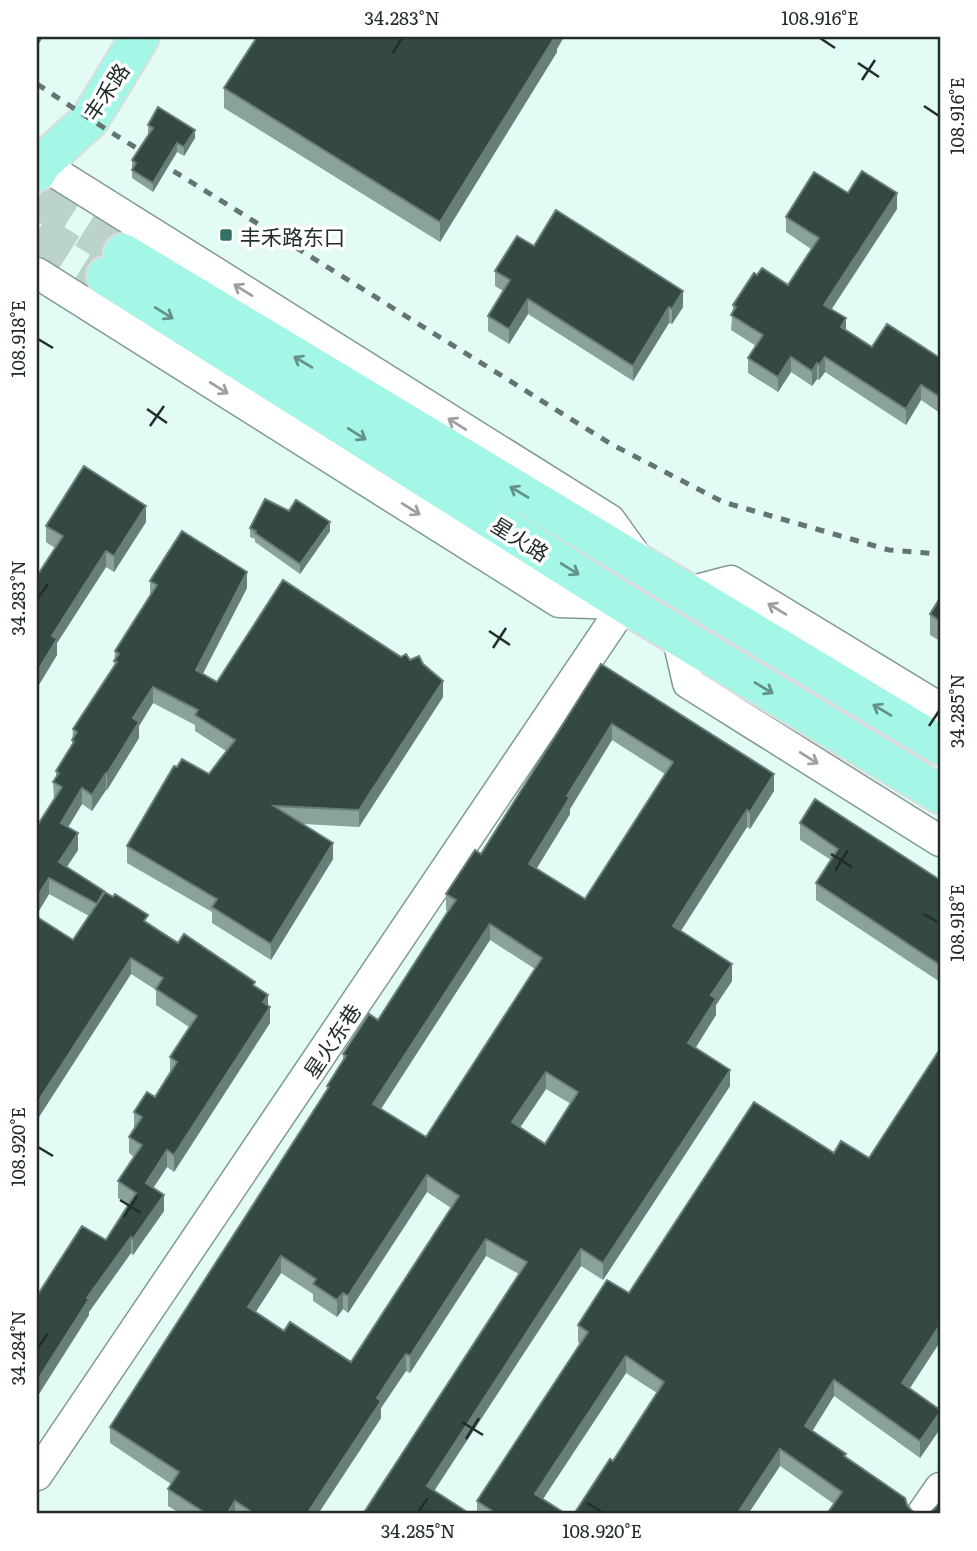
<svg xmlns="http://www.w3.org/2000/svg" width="977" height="1551" viewBox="0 0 977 1551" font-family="Literata,'Noto Sans SC',serif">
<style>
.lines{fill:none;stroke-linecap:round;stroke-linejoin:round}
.major-tunnel{stroke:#bcd2cc;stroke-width:38;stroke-dasharray:38 19;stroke-linecap:butt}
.minor-casing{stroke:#839a94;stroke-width:33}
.major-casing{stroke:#dcdddd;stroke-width:42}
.minor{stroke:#fff;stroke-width:30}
.major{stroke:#a4f7e6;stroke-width:38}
.rail{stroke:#657470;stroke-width:5;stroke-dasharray:9 9;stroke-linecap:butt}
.wall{fill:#8ba29c;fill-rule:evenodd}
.shaded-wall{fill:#687e79}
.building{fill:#344944;stroke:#687e79;stroke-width:2;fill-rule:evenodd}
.oneway{stroke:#9ca09f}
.oneway2{stroke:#649288}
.ticks{fill:none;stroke:#232d2a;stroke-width:2.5}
.poi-dot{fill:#307365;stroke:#fff;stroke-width:2.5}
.labels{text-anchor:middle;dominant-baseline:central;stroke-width:7;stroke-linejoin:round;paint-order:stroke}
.street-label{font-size:21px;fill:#232d2a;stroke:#fff}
.poi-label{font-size:21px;fill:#232d2a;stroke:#fff;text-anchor:start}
.neatline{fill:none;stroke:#232d2a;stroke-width:2.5}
.ticks-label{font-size:18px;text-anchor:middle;fill:#232d2a}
</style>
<rect width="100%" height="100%" fill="#e2fbf4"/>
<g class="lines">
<!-- major-tunnel -->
<path class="major-tunnel" d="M37 199 123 253
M37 232 106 276"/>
<!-- minor casing -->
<g class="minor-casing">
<path id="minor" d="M37 161 610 520 638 559
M37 273 559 602 625 604
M685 593 731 581 940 708
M677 635 688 683 940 841
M37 1475 625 604
M922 1514 940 1488"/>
</g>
<!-- major casing -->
<g class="major-casing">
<path id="major" d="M37 172 41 164 90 119 140 37
M123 253 940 745
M106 276 625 604 940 794"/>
</g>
<!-- minor -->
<use href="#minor" class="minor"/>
<!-- major -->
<use href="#major" class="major"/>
<!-- rail -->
<path class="rail" d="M37 84 90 119 611 444 723 502 889 550 940 554"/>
</g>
<!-- wall -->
<path class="wall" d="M557 49V52L440 242 224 108V88Z
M148 125 195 138 184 156 177 152 153 192 132 178V160L149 134H148Z
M848 193 897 209 832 309 846 330 872 347 940 358V413L921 400 906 425 825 372 819 380 817 379 812 386 791 372 778 392 748 373V358L756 346 731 330 733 305 757 275 788 285 811 249 786 232V217Z
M534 246 683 307 672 324 669 323 633 381 528 314 509 344 488 331V316L503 291 495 286V271Z
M146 522 114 572 106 567 57 643V655L37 688V576L55 548 46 542V526Z
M250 528 330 531 300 574 255 542V539L250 537Z
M150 581 247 588 203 674 217 682 401 657 423 664 443 697 359 827 303 824 333 859 271 960 212 923V912L127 863V846L177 767 209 774 226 751 195 731V725L153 703 139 726V738L107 790H106L92 811 82 804 68 827 78 850 67 867 178 943 255 987 268 1005 270 1023 174 1172 167 1167 153 1188 164 1211 133 1255 131 1253 89 1312V1315L37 1397 106 1240 129 1205 118 1198V1181L134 1157 129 1153V1137L134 1128V1112L155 1097 170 1074V1057L189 1027 156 1005V990L131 974 37 1120V917L73 940 89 916 49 894 37 914V826L54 799 53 782 56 778V771L72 745 73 729 114 666 115 651 150 597Z
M940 598V641L930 635V614Z
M601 664 774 791 750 829 747 827 681 931 732 981 716 1005V1015L695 1048 730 1086 603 1280 581 1266 363 1514 519 1274 486 1256 410 1373 406 1371 399 1381 381 1408V1418L318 1514H181L168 1506V1489L171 1484 110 1443V1427L327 1092V1086L343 1061V1054L378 1020 448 912 446 910V894L481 854ZM612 740 665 774 585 899 536 869 570 814V809ZM490 940 535 969 426 1137 381 1109ZM546 1089 571 1104 545 1144 520 1128ZM427 1192 451 1208 351 1362 284 1331 255 1312 281 1273 313 1294V1301L337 1317 343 1309 348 1313Z
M800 823 940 880V982L816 900V883L831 860 800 840Z
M940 1049V1342L910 1388 940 1410V1429L920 1458 834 1396 812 1431 846 1457 905 1498 834 1504 780 1466 748 1514H574L613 1461 657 1393 626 1373 543 1499 566 1514H477V1501L580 1344 578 1342V1325L629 1293 834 1153 869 1158Z"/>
<!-- shaded-wall -->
<path class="shaded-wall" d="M37 37H43L37 47Z
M555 37H564L557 49V52L440 242V222Z
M195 130V138L184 156V147Z
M177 143V152L153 192V183Z
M897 193V209L824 320V305Z
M683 291V307L672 324V309Z
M528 299V314L509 344V329Z
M669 307V323L633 381V366Z
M846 318V334L841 327Z
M791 357V372L778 392V377Z
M825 357V372L819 380V365Z
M817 363V379L812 386V371Z
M921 385V400L906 425V409Z
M38 438V452L37 454V441Z
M146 506V522L114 572V556Z
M330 522V531L300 574V564Z
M106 551V567L57 643V655L37 688V672L52 636Z
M247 572V588L196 686V670Z
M443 681V697L359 827V810Z
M153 687V703L139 726V738L107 790V774L133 718Z
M612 724V740L570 809V814L529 881V864L567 796Z
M106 773V790L92 811V795Z
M774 774V791L750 829V812Z
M82 788V804L61 839V823Z
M747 810V827L673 943V926Z
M78 833V850L59 878V862Z
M333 843V859L271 960V944Z
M49 878V894L37 914V897Z
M490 924V940L373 1121V1104Z
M131 958V974L37 1120V1103Z
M732 964V981L716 1005V1015L688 1060V1043L711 995Z
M268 995V1011L263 1002Z
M270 1007V1023L174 1172V1155Z
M730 1070V1086L603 1280V1263Z
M546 1072V1089L512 1139V1122Z
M167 1150V1167L146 1199V1183Z
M427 1175V1192L348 1313V1296Z
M164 1195V1211L133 1255V1239Z
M131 1237V1253L89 1312V1315L37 1397V1381L87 1298Z
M486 1239V1256L410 1373V1356Z
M581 1249V1266L427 1502V1486Z
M281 1256V1273L248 1324V1307Z
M343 1293V1309L337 1317V1300Z
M940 1325V1342L902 1400V1383Z
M406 1354V1371L381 1408V1418L318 1514H307L377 1398Z
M626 1356V1373L535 1511V1494Z
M834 1380V1396L805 1443V1426Z
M940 1412V1429L920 1458V1441Z
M780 1449V1466L748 1514H737Z
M235 1501V1514H227Z"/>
<!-- building -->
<path class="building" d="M257 37H555L440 222 224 88Z
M158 107 195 130 184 147 177 143 153 183 132 170 136 163 132 160 153 128 148 125Z
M862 171 897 193 824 305 846 318 841 327 872 347 887 324 940 358V397L921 385 906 409 825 357 819 365 817 363 812 371 791 357 778 377 748 358 763 335 731 315 736 307 733 305 754 273 757 275 762 268 788 285 819 238 786 217 814 172 848 193Z
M556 210 683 291 672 309 669 307 633 366 528 299 509 329 488 316 510 280 495 271 517 236 534 246Z
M84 466 146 506 114 556 106 551 52 636 57 639 37 672V576L63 536 46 526Z
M265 499 289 511 296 500 330 522 300 564 255 533 256 531 250 528Z
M182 531 247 572 196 670 217 682 283 580 401 657 406 654 410 660 419 656 423 664 443 681 359 810 274 806 333 843 271 944 212 907 217 899 127 846 174 766 177 767 182 759 209 774 235 740 195 715 198 710 153 687 133 718 139 722 107 774 106 773 92 795 82 788 61 823 78 833 59 862 104 891 97 904 49 878 37 897V826L62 787 53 782 59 773 56 771 74 742 72 740 77 732 73 729 117 662 114 661 119 654 115 651 157 585 150 581Z
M940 598V621L930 614Z
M601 664 774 774 750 812 747 810 673 926 732 964 711 995 716 999 688 1043 730 1070 603 1263 581 1249 427 1486 470 1514H363L527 1262 486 1239 410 1356 406 1354 399 1364 377 1398 381 1401 307 1514H255L235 1501 227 1514H207L168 1489 179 1472 110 1427 329 1087 327 1086 346 1056 343 1054 369 1014 378 1020 447 913 456 900 446 894 475 850 481 854ZM612 724 673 762 585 899 529 864 570 797 567 796ZM490 924 542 958 426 1137 373 1104ZM546 1072 578 1092 545 1144 512 1122ZM427 1175 459 1196 351 1362 290 1322 284 1331 248 1307 281 1256 316 1279 313 1284 337 1300 343 1293 348 1296Z
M815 799 940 880V965L816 883 838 849 800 823Z
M105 892 113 897 115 894 148 915 144 921 178 943 184 934 255 982 253 985 268 995 263 1002 270 1007 174 1155 167 1150 146 1183 164 1195 133 1239 131 1237 87 1298 89 1299 37 1381V1296L82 1226 106 1240 136 1193 118 1181 142 1145 129 1137 142 1117 134 1112 147 1092 155 1097 177 1062 170 1057 197 1016 156 989 163 978 131 958 37 1103V917L73 940Z
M940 1049V1325L902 1383 940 1410V1412L920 1441 834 1380 805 1426 846 1454 844 1456 905 1498 907 1505 912 1511 919 1514H827L842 1492 780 1449 737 1514H574L610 1459 613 1461 664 1382 626 1356 535 1494 566 1514H497L477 1501 588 1332 578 1325 607 1280 629 1293 754 1102 834 1153 841 1141 869 1158Z
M940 1502V1514H922L930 1513 936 1507Z"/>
<!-- one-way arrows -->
<defs><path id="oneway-shaft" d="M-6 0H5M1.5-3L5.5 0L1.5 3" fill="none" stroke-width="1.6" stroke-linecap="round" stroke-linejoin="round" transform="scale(1.75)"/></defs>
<g class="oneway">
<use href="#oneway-shaft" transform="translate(243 290) rotate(-148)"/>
<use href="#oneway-shaft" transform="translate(219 388) rotate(32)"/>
<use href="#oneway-shaft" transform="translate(457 424) rotate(-148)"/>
<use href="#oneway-shaft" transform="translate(411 509) rotate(32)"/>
<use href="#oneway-shaft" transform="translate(777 609) rotate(-149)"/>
<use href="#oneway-shaft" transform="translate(809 758) rotate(32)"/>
</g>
<g class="oneway2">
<use href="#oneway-shaft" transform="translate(164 313) rotate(32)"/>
<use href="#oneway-shaft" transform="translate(303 362) rotate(-149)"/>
<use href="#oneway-shaft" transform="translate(357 434) rotate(32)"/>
<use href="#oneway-shaft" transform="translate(519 492) rotate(-149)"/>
<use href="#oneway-shaft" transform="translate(570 569) rotate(32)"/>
<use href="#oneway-shaft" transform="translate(764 688) rotate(31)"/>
<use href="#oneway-shaft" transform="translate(882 710) rotate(-149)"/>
</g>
<!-- ticks -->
<path class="ticks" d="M820 38 835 48M393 53 402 38M858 63 879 77M862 80 875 60M924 106 939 116M38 339 53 348M147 409 167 423M150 426 164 406M38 598 48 584M489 631 510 645M493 648 506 628M929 726 939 711M831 854 852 867M835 871 848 850M924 914 939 923M38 1147 53 1156M120 1200 141 1213M124 1217 137 1196M38 1348 48 1333M462 1422 483 1435M466 1439 479 1418M587 1503 602 1512M418 1512 428 1498"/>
<!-- markers -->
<rect class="poi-dot" x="219" y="228" width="14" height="14" rx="3.5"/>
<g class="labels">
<!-- street labels -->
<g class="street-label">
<text transform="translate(105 91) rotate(-56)">丰禾路</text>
<text transform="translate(521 538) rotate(32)">星火路</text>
<text transform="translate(331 1040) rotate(-56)">星火东巷</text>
</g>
<!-- poi labels -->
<g class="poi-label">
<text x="240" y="235">丰禾路东口</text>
</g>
</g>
<!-- border -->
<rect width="977" height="1551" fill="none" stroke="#ffffff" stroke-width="77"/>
<rect x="38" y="38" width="901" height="1474" class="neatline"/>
<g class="ticks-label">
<text x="402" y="25">34.283°N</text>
<text x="820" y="25">108.916°E</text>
<text transform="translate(958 116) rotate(-90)" y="6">108.916°E</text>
<text transform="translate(19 339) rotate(-90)" y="6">108.918°E</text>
<text transform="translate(19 598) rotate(-90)" y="6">34.283°N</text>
<text transform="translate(958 711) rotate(-90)" y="6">34.285°N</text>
<text transform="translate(958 923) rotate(-90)" y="6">108.918°E</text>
<text transform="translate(19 1147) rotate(-90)" y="6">108.920°E</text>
<text transform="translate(19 1348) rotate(-90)" y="6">34.284°N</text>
<text x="418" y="1538">34.285°N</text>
<text x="602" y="1538">108.920°E</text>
</g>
</svg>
